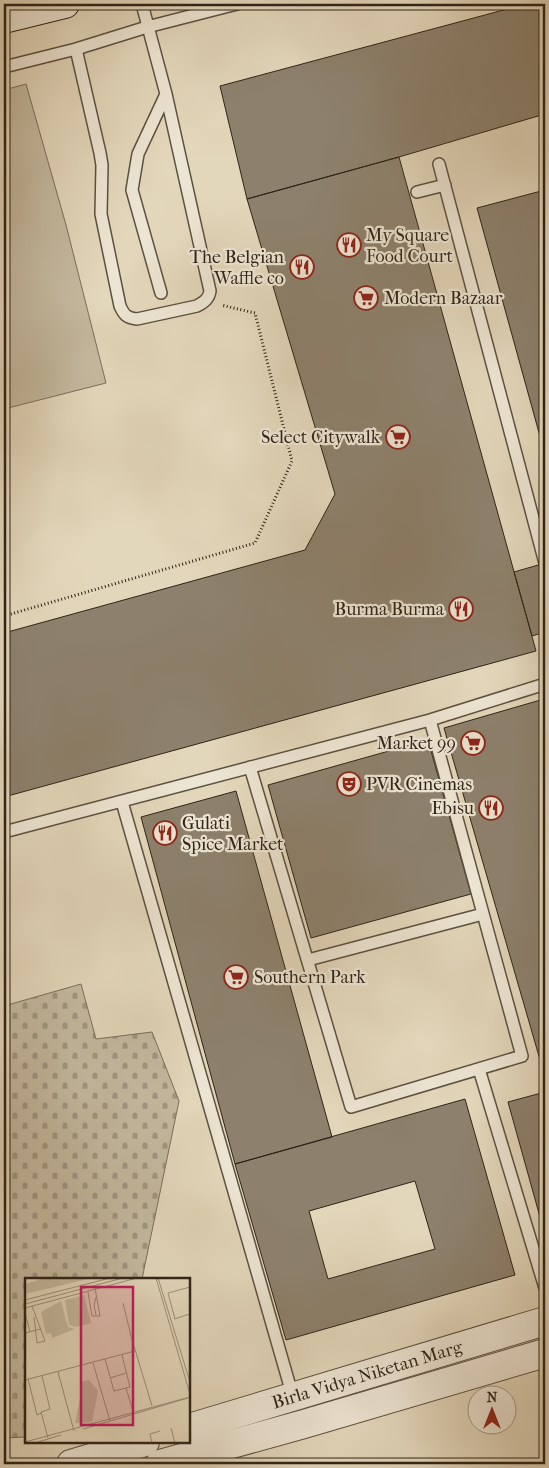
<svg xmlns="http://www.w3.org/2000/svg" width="549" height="1468" viewBox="0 0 549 1468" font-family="'IM FELL French Canon',serif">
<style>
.green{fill:#c4b99f;stroke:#7a6e5c}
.cemetery{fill:url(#cemetery-stones);stroke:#7a6e5c}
.building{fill:#8d816d;stroke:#2f2418;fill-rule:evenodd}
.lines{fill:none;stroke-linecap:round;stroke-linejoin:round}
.service-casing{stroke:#5c5141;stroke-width:14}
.tertiary-casing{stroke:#5c5141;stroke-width:30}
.secondary-casing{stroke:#2f2418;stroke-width:30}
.path{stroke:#2f2418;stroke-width:3;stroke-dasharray:1 2.5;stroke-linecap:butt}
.service{stroke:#ede5d3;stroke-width:11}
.tertiary{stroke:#ede5d3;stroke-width:28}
.secondary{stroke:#ede5d3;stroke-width:28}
.labels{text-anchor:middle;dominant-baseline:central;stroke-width:4.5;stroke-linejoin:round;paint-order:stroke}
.poi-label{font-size:18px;fill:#2f2418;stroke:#ede5d3;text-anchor:start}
.street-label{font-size:18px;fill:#2f2418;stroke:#ede5d3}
.inset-road{fill:none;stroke:#9b8f7a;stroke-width:1}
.view{fill:#c2185b;fill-opacity:0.15;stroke:#c2185b;stroke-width:2.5}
.inset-edge{fill:none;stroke:#2f2418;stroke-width:2.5}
</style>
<defs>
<pattern id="cemetery-stones" width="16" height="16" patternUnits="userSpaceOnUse" patternTransform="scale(1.25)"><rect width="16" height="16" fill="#c4b99f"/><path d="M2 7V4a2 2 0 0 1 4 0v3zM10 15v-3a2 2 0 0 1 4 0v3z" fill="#a09681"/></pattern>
</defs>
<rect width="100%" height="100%" fill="#e3d7bb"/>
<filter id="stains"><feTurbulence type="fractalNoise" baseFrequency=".004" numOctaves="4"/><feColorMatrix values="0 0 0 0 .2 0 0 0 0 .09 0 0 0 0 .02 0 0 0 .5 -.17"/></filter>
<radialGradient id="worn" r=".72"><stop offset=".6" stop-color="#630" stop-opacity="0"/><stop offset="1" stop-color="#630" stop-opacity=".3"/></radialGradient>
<!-- green -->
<path class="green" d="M26 84 66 225 106 383 4 409V90Z"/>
<!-- cemetery -->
<path class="cemetery" d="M81 984 96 1039 152 1032 179 1101 142 1279H26V1437L4 1438V1098L8 1075 4 1060V1006Z"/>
<!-- building -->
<path class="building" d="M526 4H545V114L399 157 247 199 220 86Z
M399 157 536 651 4 797V633L305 550 335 494 247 199Z
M545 190V439L541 440 477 208Z
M545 439V457L541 440Z
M545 563V632L532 636 514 572Z
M544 699 545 703V1077L444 728Z
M428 740 471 894 311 938 268 785Z
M236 791 332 1137 235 1164 141 817Z
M545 1092V1235L508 1102Z
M465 1099 515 1275 286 1340 235 1164ZM415 1181 435 1249 328 1279 309 1211Z"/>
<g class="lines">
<!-- service casing -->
<g class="service-casing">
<path id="service" d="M76 49 100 153 102 165 101 214 120 306C124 315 127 318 137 319L197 306C204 302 209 299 210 291L166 94 142 4
M4 67 76 49 147 27 237 4
M439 164 545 563
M417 192 445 185
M161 293 132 190 138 154 166 94
M250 767 351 1107 522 1056 430 720
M122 802 293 1397
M4 832 430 720 545 684
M308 960 483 914
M479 1069 545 1288"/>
</g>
<!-- tertiary casing -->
<g class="tertiary-casing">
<g id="tertiary">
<path id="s1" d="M189 1428 545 1321"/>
<path d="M71 1464 145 1442"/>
<path d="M160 1464 304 1424 545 1353"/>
</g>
</g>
<!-- secondary casing -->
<g class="secondary-casing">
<path id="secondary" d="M4 19 65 4"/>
</g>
<!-- path -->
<path class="path" d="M4 616 255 543 292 461 255 313 221 305"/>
<!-- service -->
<use href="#service" class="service"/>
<!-- tertiary -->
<use href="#tertiary" class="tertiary"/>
<!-- secondary -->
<use href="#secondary" class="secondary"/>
</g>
<!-- icons -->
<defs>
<g id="restaurant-ring" transform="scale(1.25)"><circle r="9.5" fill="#ede5d3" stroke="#8f2418" stroke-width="1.5"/><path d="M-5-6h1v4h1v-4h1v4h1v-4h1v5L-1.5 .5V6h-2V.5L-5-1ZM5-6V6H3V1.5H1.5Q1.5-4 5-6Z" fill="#8f2418"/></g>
<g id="supermarket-ring" transform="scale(1.25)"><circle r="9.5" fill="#ede5d3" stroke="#8f2418" stroke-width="1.5"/><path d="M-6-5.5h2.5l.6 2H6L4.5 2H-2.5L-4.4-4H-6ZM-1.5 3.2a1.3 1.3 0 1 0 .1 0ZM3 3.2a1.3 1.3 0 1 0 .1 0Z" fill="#8f2418"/></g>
<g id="theatre-ring" transform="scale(1.25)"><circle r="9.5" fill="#ede5d3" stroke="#8f2418" stroke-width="1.5"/><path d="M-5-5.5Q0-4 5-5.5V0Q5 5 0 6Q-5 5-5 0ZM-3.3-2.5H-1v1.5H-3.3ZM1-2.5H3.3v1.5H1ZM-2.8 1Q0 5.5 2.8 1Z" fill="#8f2418"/></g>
</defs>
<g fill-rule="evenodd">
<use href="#restaurant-ring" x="349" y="245"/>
<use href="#restaurant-ring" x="302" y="267"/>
<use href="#supermarket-ring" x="366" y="298"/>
<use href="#supermarket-ring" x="398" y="437"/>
<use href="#restaurant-ring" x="461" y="609"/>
<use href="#supermarket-ring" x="473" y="743"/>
<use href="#theatre-ring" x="349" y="784"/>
<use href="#restaurant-ring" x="491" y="808"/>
<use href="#restaurant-ring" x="165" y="833"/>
<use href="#supermarket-ring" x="236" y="977"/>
</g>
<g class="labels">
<!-- poi labels -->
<g class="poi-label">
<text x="366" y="235">My Square<tspan x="366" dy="21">Food Court</tspan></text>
<text x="284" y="257" text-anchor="end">The Belgian<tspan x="284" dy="21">Waffle co</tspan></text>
<text x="384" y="298">Modern Bazaar</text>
<text x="380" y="437" text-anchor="end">Select Citywalk</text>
<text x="444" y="609" text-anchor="end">Burma Burma</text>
<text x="456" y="743" text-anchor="end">Market 99</text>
<text x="366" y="784">PVR Cinemas</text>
<text x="474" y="808" text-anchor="end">Ebisu</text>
<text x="182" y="823">Gulati<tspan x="182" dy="21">Spice Market</tspan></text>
<text x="254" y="977">Southern Park</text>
</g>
<!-- street labels -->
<g class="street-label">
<text stroke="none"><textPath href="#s1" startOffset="186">Birla Vidya Niketan Marg</textPath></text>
</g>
</g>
<!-- overview -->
<g transform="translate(25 1278)">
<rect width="165" height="165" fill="#e3d7bb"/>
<path d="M20 0H58L59 2 0 16V6ZM59 17 66 45 51 49 44 47 40 22ZM36 23 43 49 50 51 27 60 26 55 21 56 16 34Z" fill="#c4b99f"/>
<path d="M64 102 73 113 67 144 50 145 57 111 55 104Z" fill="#c4b99f"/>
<path class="inset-road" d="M131 0 165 116M133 0 165 104M63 14 67 38H75L70 10M0 22 85 0M98 25 107 62M0 26 98 0M7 28 20 63 12 65 9 39M0 30 112 0M0 35 5 54M71 37 69 27 71 19M149 41 165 36M150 41 143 15 165 9M0 55 16 51M109 68 127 128M80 81 89 113 105 109 97 77M68 85 85 143M33 94 49 153M17 98 25 131 16 134 23 160M85 100 101 95M3 101 12 137 16 135M0 102 110 73M101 110 108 133M146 150 150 165M58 151 163 120M0 164 165 119M10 165 36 157M127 165 125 156 135 153"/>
<path class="view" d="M56 9H108V147H56Z"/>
<rect width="165" height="165" class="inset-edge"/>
</g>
<!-- margin -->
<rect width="549" height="1468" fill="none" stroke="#e3d7bb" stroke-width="20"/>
<rect x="5" y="5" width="539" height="1458" fill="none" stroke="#2f2418" stroke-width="2.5"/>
<rect x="10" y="10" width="529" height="1448" fill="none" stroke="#2f2418"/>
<!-- north arrow -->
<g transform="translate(492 1410)"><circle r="24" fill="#ede5d3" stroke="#a19888"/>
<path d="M0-4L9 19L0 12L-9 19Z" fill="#8f2418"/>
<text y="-8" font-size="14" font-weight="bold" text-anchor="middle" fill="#2f2418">N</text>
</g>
<rect width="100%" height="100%" filter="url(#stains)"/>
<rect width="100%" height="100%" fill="url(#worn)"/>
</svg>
